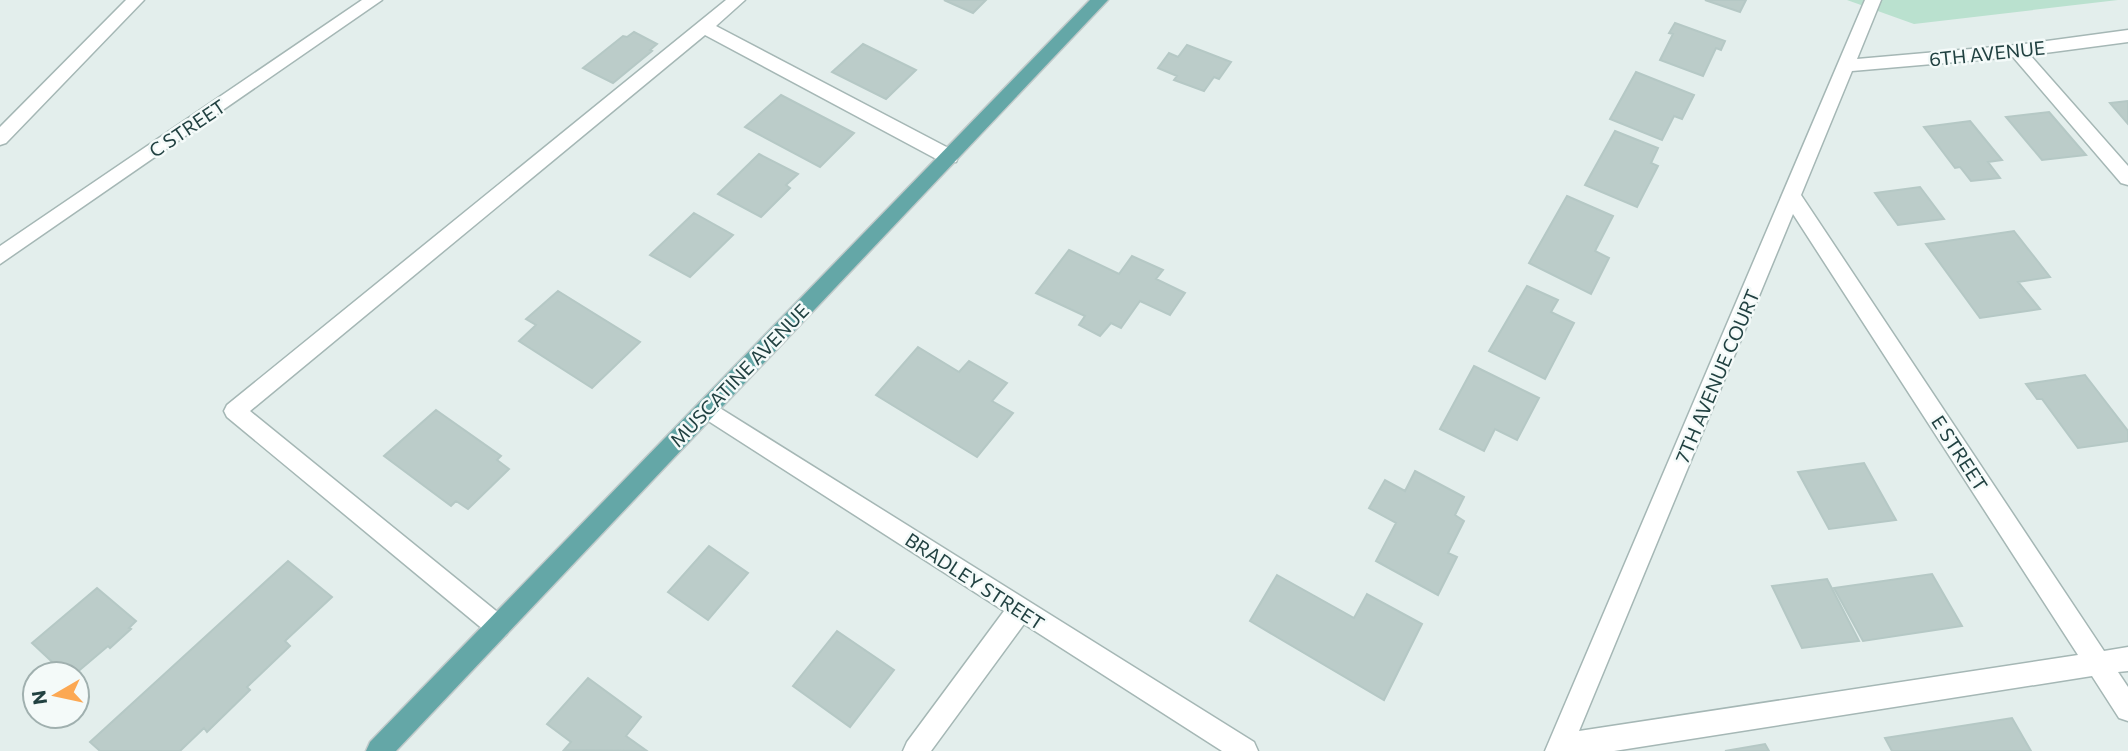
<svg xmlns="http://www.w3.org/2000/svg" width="2128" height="751" viewBox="0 0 2128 751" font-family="Commissioner,sans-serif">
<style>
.green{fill:#bae1cf}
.building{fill:#bbccc9;stroke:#b5c8c5;stroke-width:2}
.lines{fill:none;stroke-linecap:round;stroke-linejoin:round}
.minor-casing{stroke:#a5b7b5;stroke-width:3}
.major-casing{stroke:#c1caca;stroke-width:3}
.minor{fill:#fff;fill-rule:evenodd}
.major{fill:#64a7a7;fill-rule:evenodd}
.labels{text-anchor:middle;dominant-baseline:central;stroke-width:5;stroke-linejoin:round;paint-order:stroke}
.street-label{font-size:19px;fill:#214141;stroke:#f4faf9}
</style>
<rect width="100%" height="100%" fill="#e3eeec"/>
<!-- green -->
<path class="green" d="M1847 0H2118L1914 24Z"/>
<!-- building -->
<path class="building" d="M944 0H986L973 13Z
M1705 0H1746L1740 12Z
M1675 23 1725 41 1721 50 1716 48 1703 76 1660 60 1673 34 1669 33Z
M634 32 657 44 650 50 652 51 613 83 583 68 623 36 627 37Z
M863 44 916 70 886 99 832 72Z
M1187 45 1231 62 1219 79 1214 77 1204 91 1174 80 1177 76 1158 68 1169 53 1178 57Z
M1636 72 1694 95 1682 119 1674 116 1662 140 1610 119Z
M781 95 854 133 820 167 745 127Z
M2128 101V124L2110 103Z
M2049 112 2086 155 2042 160 2006 117Z
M1970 121 2002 160 1988 162 2000 178 1971 181 1960 167 1955 168 1924 127Z
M1615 131 1658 148 1651 163 1658 166 1637 207 1585 185Z
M759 154 798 174 786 185 790 188 761 217 718 194Z
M1920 187 1944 219 1898 225 1875 193Z
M1567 196 1613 216 1595 251 1609 258 1591 294 1529 263Z
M694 213 733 235 690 277 650 255Z
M2014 231 2050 277 2018 282 2040 309 1980 318 1926 244Z
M1069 250 1119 274 1132 256 1163 270 1156 279 1185 293 1170 315 1140 301 1121 328 1111 323 1100 336 1079 325 1085 316 1036 293Z
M1527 286 1558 300 1551 312 1574 323 1545 379 1489 351Z
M558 291 640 342 592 388 519 341 536 325 526 319Z
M918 347 959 372 969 361 1007 383 992 401 1013 413 977 457 876 395Z
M1474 366 1539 398 1517 440 1495 429 1484 451 1440 429Z
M2085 375 2128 431V441L2078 448 2042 399H2037L2026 384Z
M436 410 501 456 497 460 509 469 468 509 456 501 451 506 384 456Z
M1864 463 1896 520 1829 529 1798 472Z
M1415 471 1464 497 1455 515 1464 521 1448 553 1457 557 1438 595 1376 561 1396 523 1369 508 1385 480 1405 491Z
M709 546 748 573 708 620 668 592Z
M288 561 332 597 285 641 290 646 247 687 250 690 207 732 204 728 180 751H100L90 742Z
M1932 574 1962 626 1863 641 1834 588Z
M1277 575 1354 618 1367 594 1422 624 1384 700 1250 621Z
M1827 579 1859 641 1802 648 1772 586Z
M97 588 136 621 129 628 131 629 110 648 108 646 75 674H65L32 643Z
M837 631 894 670 850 727 793 686Z
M588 678 641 717 626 736 647 751 564 750 571 742 547 724Z
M2012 718 2031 751H1892L1885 738Z
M1765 744 1769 751H1725Z"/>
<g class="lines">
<!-- minor casing -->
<g class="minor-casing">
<path id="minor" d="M126 0H144L6 143 0 145V127Z
M362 0H382L0 264V246Z
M726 0H745L716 26 956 152 958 157 956 162H942L705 35 250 411 506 619 510 627 506 635 498 638 490 635 227 417 224 411 227 405Z
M1865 0H1881L1857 59 2017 45 2128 30V42L2030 55 2128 166V185L2121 183 2013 57 1852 71 1801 195 2104 651 2128 647V671L2118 672 2128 687V721L2119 718 2092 676 1614 751H1545ZM1793 214 2078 655 1579 731Z
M707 400 1254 742 1258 751H1222L1024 624 931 751H903L907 742 1004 611 699 415 696 409 699 403Z"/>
</g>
<!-- major casing -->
<g class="major-casing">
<path id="major" d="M1090 0H1108L396 751H366L370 742Z"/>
</g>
<!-- minor -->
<use href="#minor" class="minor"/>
<!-- major -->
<use href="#major" class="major"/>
</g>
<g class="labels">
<!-- street labels -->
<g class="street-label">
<text transform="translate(1987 53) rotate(-6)">6TH AVENUE</text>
<text transform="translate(187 128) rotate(-34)">C STREET</text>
<text transform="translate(739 375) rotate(-46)">MUSCATINE AVENUE</text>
<text transform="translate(1717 376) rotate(-67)">7TH AVENUE COURT</text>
<text transform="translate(1960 453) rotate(57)">E STREET</text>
<text transform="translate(975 581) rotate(33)">BRADLEY STREET</text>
</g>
</g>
<!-- north arrow -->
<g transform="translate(56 695) rotate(261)"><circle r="33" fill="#f4faf9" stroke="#a0b0af" stroke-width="2"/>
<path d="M0-5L12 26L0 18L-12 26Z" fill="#fca853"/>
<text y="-10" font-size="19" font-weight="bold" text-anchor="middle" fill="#214141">N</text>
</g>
</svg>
